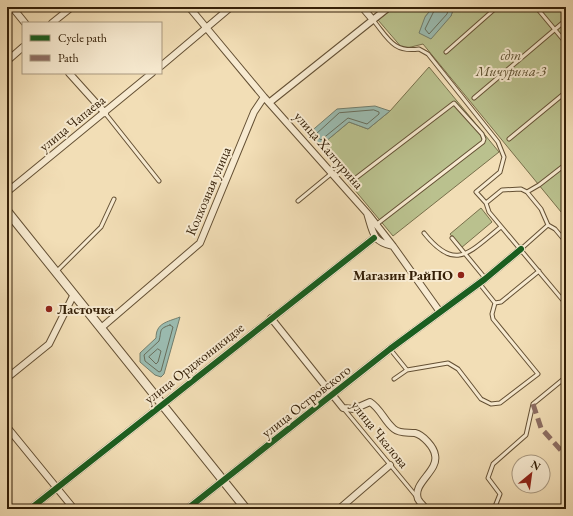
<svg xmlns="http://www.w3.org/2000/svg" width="573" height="516" viewBox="0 0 573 516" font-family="'EB Garamond',serif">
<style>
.green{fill:#bac18e;stroke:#78704b}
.water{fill:#9bbcb1;stroke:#727e6d}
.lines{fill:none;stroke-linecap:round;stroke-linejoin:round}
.shore{stroke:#686e5c;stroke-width:1}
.service-casing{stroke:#645034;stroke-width:5}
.minor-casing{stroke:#645034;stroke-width:8}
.tertiary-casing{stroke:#645034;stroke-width:10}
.service{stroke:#f7ead0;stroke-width:3}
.minor{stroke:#f7ead0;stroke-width:6}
.tertiary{stroke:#f7ead0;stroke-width:8}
.quiet{stroke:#8d6e63;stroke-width:5;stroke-dasharray:10 5;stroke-linecap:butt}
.cycleway-casing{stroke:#f7ead0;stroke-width:8}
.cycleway{stroke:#1b5e20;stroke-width:6}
.poi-dot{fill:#8f2418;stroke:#f7ead0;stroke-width:1.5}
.labels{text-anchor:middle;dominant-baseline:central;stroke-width:4;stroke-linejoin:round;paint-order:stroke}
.park-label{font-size:14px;font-style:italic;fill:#5d5030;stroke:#f7ead0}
.street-label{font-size:14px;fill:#352008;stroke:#f7ead0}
.poi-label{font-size:14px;font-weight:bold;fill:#352008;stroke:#f7ead0;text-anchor:end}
</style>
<rect width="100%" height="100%" fill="#f2deb6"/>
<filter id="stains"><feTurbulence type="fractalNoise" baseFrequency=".005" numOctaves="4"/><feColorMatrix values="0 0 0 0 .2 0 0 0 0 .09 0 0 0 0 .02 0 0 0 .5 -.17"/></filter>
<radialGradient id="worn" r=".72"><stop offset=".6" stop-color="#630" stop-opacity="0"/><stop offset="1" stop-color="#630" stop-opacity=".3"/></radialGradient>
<!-- green -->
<path class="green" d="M395 7H433L425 17 451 16 454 7H566V218L423 44 403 49 378 20Z
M429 67 499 152 393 236 319 147 349 122 368 129 390 111Z
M481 208 492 222 461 248 450 234Z"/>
<!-- water -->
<path class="water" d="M433 7H454L451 16 431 39 419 33 425 17Z
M375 106 390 111 368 129 349 122 319 147 308 134 337 109Z
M180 317 164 374 161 377 155 375 140 362V353L156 338C156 323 167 322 180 317Z"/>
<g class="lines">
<!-- shore -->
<path class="shore" d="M436 7 425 29 429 34 447 14 449 7
M374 110 379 112V114L367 124 348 118 321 140 315 135 339 113Z
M170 325 173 327 161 371 159 372 145 361 144 355 159 341C162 330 158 329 170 325Z
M158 349 161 351 158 362 156 364 149 357Z"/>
<!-- service casing -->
<g class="service-casing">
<path id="service" d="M536 7 566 43
M373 20C388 38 393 53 419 49L428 54 498 142 504 157 500 172 476 192 486 203 502 190 521 189 527 192 541 209 548 225 555 229 566 242
M446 52 497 7
M474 98 566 20
M105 113 159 181
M509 139 566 92
M352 181 454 103 482 134 484 139 483 142 377 224
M527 192 539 185 566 164
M298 201 332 173
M486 203 489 212 566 304
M424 233C456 273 469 252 501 227
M452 238 485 278
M521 249 548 225
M56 272 101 227 114 199
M495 303 501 302 539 271
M390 349 407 370 394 379
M407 370 448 363 458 369 481 399 491 404 500 403 538 374 493 319 492 314 495 303 479 283
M344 409 416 496
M494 509 500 494 488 478 493 464 526 435 533 404 566 377"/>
</g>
<!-- minor casing -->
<g class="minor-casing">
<path id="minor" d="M12 7 25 23
M189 7 264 97 367 213C373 232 372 242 393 246L440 312
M362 7 373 20
M52 23 72 7
M7 61 23 47
M161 66 231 7
M69 73 105 113
M270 102 389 7
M7 192 152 73
M368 214 393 246
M271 318 343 408 354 409 370 402C381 409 384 421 394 429 400 434 408 432 415 433 423 435 434 447 435 455 439 471 412 483 418 499 420 503 424 506 426 509
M101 328 200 243 254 112 264 97
M7 378 49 344 74 294
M7 427 74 509
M30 509 374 238
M187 509 390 349 485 279 521 249
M339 509 390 465"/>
</g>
<!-- tertiary casing -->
<g class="tertiary-casing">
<path id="tertiary" d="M7 211 246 509"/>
</g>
<!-- service -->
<use href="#service" class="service"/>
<!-- minor -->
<use href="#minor" class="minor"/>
<!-- tertiary -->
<use href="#tertiary" class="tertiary"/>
<!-- quiet -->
<path class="quiet" d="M533 404 541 428 566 456"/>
<!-- cycleway casing -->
<g class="cycleway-casing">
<path id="cycleway" d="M30 509 374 238
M187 509 390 349 485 279 521 249"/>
</g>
<!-- cycleway -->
<use href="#cycleway" class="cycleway"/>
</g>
<!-- markers -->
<g class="poi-dot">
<circle cx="461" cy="275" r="4"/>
<circle cx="49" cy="309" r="4"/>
</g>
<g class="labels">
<!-- park labels -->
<g class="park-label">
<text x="511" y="55">сдт<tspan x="511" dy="16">Мичурина-3</tspan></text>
</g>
<!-- street labels -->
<g class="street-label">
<text transform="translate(72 123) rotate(-39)">улица Чапаева</text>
<text transform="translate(329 150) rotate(49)">улица Халтурина</text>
<text transform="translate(208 191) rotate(-67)">Колхозная улица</text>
<text transform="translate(194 363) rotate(-38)">улица Орджоникидзе</text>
<text transform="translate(306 401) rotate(-38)">улица Островского</text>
<text transform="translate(380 434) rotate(51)">улица Чкалова</text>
</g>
<!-- poi labels -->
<g class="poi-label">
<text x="453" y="275">Магазин РайПО</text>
<text x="57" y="309" text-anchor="start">Ласточка</text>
</g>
</g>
<!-- margin -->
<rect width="573" height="516" fill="none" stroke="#f2deb6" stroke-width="24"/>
<rect x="8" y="8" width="557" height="500" fill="none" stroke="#352008" stroke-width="2"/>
<rect x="12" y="12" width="549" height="492" fill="none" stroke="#352008"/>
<!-- legend -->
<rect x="22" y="22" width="140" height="52" fill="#f7ead0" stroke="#a99980"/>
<rect x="30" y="35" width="20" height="6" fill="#1b5e20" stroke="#a99980"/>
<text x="58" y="42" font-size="12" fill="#352008">Cycle path</text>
<rect x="30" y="55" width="20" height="6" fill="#8d6e63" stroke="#a99980"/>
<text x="58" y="62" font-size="12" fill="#352008">Path</text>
<!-- north arrow -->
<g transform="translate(531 474) rotate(29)"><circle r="19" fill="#f7ead0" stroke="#a99980"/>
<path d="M0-3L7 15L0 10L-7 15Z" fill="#8f2418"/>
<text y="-6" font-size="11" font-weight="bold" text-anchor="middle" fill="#352008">N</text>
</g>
<rect width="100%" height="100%" filter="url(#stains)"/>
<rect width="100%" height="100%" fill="url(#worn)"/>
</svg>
